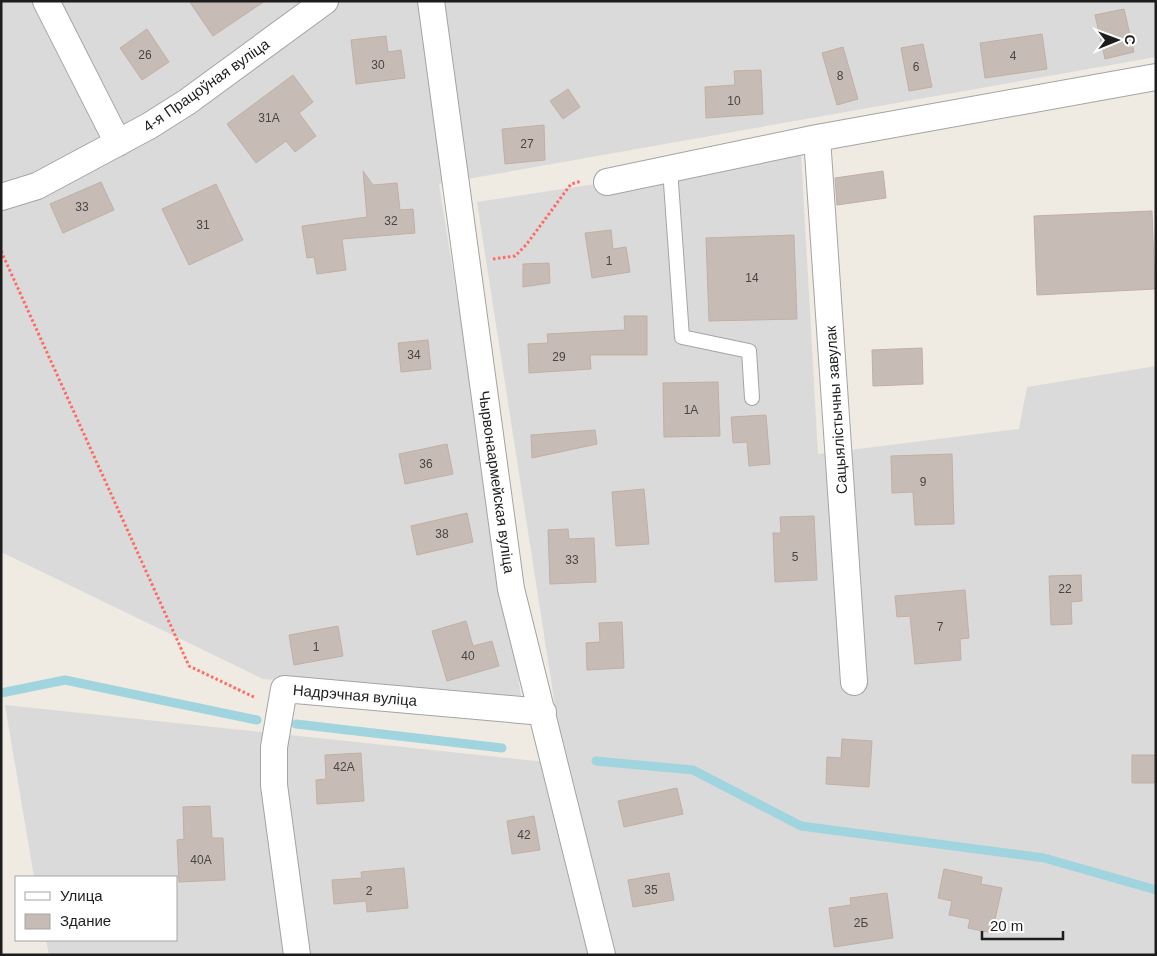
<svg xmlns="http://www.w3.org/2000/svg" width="1157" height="956" viewBox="0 0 1157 956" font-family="Helvetica,sans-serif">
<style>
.residential{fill:#dbdada}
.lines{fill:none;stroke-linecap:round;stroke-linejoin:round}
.stream{stroke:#a0d4df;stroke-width:9}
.building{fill:#c7bcb5;stroke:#c1afa4}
.lane-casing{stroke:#a4a4a4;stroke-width:16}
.street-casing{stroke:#a4a4a4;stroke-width:28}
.path{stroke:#ff6a63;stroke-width:3;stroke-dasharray:2.5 2.5;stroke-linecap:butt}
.lane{stroke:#fff;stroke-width:14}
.street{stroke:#fff;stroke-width:26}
.labels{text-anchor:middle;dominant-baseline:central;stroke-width:4.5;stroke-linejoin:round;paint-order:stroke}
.number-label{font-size:12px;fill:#484543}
.street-label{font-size:15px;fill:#1d1d1d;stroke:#fff}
</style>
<rect width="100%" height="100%" fill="#efeae2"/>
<!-- residential -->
<path class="residential" d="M1 1H1156V57L439 184 521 696 263 679 1 552Z
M801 153 818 454 1019 429 1027 387 1156 366V955H49L46 940H176V877H34L5 705 564 764 477 202Z"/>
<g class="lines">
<!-- stream -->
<path class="stream" d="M1 693 65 680 257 720
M296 724 502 748
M596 761 693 770 801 826 1044 858 1156 890"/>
</g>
<!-- building -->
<path class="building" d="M189 1H265L213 36Z
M1124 9 1134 52 1105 59 1095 15Z
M147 29 169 62 142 80 120 48Z
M1042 34 1047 69 985 78 980 43Z
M386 36 388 52 401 50 405 78 356 84 351 40Z
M923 44 932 87 909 91 901 48Z
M843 47 858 99 837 105 822 53Z
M761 70 763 114 706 118 705 87 735 85 734 71Z
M293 75 313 102 299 113 316 136 295 152 286 141 256 163 227 124Z
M568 89 580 107 563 119 550 101Z
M544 125 545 160 505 164 502 129Z
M363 171 373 185 397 183 400 210 413 209 415 233 342 239 346 270 317 274 314 257 307 258 302 226 367 217Z
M883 171 886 198 837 205 835 178Z
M101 182 114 210 63 233 50 204Z
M216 184 243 240 189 265 162 209Z
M1152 211 1155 289 1037 295 1034 216Z
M611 230 613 249 626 247 630 272 592 278 585 233Z
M794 235 797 319 709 321 706 238Z
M549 263 550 283 523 287V264Z
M624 316H647V355H590L591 369 529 373 528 344 548 343 547 334 625 330Z
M428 340 431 369 401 372 398 343Z
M922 348 923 384 873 386 872 350Z
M718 382 720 436 664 437 663 383Z
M766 415 770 464 749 466 747 442 733 443 731 417Z
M595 430 597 444 532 458 531 435Z
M447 444 453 474 405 484 399 454Z
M952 454 954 524 915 525 913 492 892 493 891 456Z
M644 489 649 544 616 546 612 492Z
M467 513 473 542 417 555 411 526Z
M814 516 817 580 775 582 773 533H781L780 517Z
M568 529 569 539 594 538 596 582 550 584 548 530Z
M1081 575 1082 601 1071 602 1072 624 1051 625 1049 576Z
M965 590 969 638 960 639 961 660 915 664 910 616 897 617 895 596Z
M466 621 473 646 492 641 499 666 447 681 432 631Z
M622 622 624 668 587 670 586 643 600 642 599 623Z
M338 626 343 656 294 665 289 635Z
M842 739 872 741 869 787 826 784 827 757 841 758Z
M361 753 364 801 317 804 316 780 326 779 325 755Z
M1132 755H1156V783H1132Z
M677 788 683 814 624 827 618 801Z
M210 806 212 838H223L225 880 179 882 177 840 184 839 183 807Z
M534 816 540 850 512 854 507 821Z
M404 868 408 908 367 912 366 901 334 904 332 880 362 878 361 872Z
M944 869 982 877 981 884 1002 888 992 933 968 928 970 919 949 915 952 901 938 898Z
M669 873 674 900 633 907 628 880Z
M887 893 893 938 834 947 829 908 851 905 850 898Z"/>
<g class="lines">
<!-- lane casing -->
<g class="lane-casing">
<path id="lane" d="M670 169 682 337 749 351 752 398"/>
</g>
<!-- street casing -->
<g class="street-casing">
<path id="street" d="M46 1 118 143
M431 1 511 589 602 955
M817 138 854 682
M607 182 817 138 1156 77
M1 197 37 186 149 126 187 102 325 1
M297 955 274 785V747L284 689 543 712"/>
</g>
<!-- path -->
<path class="path" d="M1 251 189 666 256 698
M493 259 515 256 526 245 571 184 582 181"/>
<!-- lane -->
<use href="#lane" class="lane"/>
<!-- street -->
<use href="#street" class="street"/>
</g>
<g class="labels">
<!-- number labels -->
<g class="number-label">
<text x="145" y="55">26</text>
<text x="1013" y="56">4</text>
<text x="378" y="65">30</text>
<text x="916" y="67">6</text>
<text x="840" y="76">8</text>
<text x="734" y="101">10</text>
<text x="269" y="118">31А</text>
<text x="527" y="144">27</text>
<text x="82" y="207">33</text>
<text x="391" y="221">32</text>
<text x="203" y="225">31</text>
<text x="609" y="261">1</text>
<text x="752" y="278">14</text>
<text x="414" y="355">34</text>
<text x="559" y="357">29</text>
<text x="691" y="410">1А</text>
<text x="426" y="464">36</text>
<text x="923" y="482">9</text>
<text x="442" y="534">38</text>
<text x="795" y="557">5</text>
<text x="572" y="560">33</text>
<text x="1065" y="589">22</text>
<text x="940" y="627">7</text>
<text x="316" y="647">1</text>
<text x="468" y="656">40</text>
<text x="344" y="767">42А</text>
<text x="524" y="835">42</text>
<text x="201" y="860">40А</text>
<text x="651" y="890">35</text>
<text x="369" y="891">2</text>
<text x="861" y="923">2Б</text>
</g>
<!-- street labels -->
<g class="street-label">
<text transform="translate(206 85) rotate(-35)">4-я Працоўная вуліца</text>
<text transform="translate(836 410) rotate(-94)">Сацыялістычны завулак</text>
<text transform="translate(497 482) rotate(82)">Чырвонаармейская вуліца</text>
<text transform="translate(355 695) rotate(5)">Надрэчная вуліца</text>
</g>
</g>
<!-- border -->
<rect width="1157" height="956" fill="none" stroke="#1d1d1d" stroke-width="5"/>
<!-- legend -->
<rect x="15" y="876" width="162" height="65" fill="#ffffff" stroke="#a5a5a5"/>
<rect x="25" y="892" width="25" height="8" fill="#ffffff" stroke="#a5a5a5"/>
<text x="60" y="901" font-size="15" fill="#1d1d1d">Улица</text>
<rect x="25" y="914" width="25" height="15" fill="#c7bcb5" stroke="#a5a5a5"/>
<text x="60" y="926" font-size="15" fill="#1d1d1d">Здание</text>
<!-- north arrow -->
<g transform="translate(1117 40) rotate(89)" stroke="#ffffff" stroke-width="4" paint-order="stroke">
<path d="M0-4L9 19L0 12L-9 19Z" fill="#1d1d1d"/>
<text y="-8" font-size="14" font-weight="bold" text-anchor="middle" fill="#1d1d1d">С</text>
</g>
<!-- scale -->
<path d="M982 931v8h81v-8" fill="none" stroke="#1d1d1d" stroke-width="2.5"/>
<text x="990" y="931" font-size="15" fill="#1d1d1d" stroke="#ffffff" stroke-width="4" paint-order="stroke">20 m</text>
</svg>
